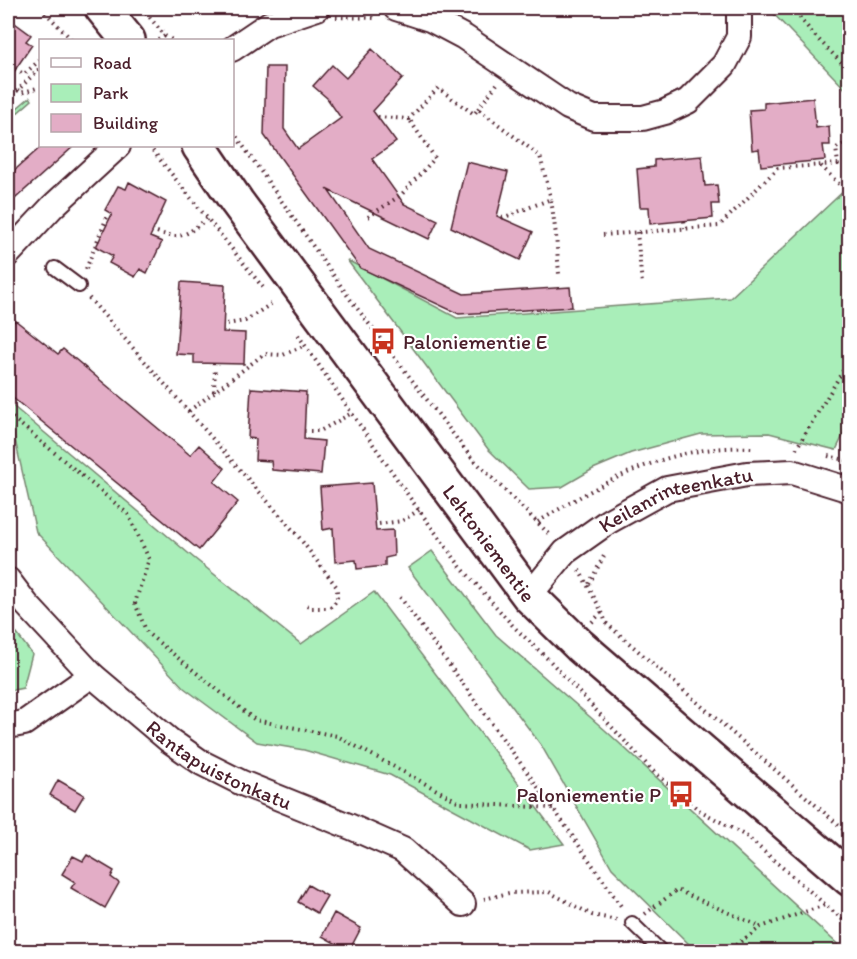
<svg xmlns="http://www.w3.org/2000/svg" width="857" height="959" viewBox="0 0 857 959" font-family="Itim,sans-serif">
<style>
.green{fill:#a9eeb9;stroke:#7a8672;stroke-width:1.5}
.building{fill:#e3adc6;stroke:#4a1f2b;stroke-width:1.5}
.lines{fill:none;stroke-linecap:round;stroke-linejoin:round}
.lane-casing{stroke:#4a1f2b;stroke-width:16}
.street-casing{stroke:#4a1f2b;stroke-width:28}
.secondary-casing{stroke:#4a1f2b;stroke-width:38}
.path{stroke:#4a1f2b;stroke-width:4;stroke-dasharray:1.5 4.5;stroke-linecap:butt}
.lane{stroke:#fff;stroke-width:12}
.street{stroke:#fff;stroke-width:24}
.secondary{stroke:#fff;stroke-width:33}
.labels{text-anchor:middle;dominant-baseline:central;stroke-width:4.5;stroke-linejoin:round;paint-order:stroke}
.poi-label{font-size:21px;fill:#4a1f2b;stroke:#fff;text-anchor:start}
.street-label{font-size:21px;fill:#4a1f2b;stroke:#fff}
</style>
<rect width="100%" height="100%" fill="#fff"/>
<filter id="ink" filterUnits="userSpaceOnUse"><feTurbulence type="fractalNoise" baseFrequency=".0167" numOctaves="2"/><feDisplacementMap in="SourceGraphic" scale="12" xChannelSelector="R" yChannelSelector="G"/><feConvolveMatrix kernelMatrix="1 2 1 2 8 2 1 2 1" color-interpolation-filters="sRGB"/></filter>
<g filter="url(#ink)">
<!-- green -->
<path class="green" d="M768 8H849V93Z
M30 97 32 100 8 121V102L17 108Z
M849 186V423L836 450 769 433 701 434 631 453 593 469 562 487 529 489 488 449 347 260 457 318 730 298Z
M8 402 194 558 301 644 374 592 564 844 530 850 390 775 304 750 257 742 184 688 36 532 8 409Z
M432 551 496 635 605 730 845 951H696L612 868 541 745 408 568Z
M8 622 32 654 23 688 8 691Z"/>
<!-- building -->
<path class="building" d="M8 18 31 35 26 41 32 45 8 80Z
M372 49 403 78 373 111 396 142 372 159 404 204 438 220 429 239 328 190 369 249 464 294 570 287 572 307 459 314 360 268 264 135 266 67H285L284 129 298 149 341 118 327 98 313 86 332 65 346 78Z
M813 98 816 128 829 126 830 145H823L825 160 761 166 759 149 752 150 749 110 764 109V103Z
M42 146H74L8 205V176Z
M702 156 705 186 717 185 719 204H712L713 218 650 224 649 207H640L637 169 654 167V160Z
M467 162 508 172 497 216 533 232 520 260 451 227Z
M129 182 166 202 150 237 162 242 147 273 140 269 135 277 109 263 113 256 96 247 112 214 105 210 118 186 126 189Z
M181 282 225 285 223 332 245 333 244 364 194 363V355L176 354Z
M15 320 58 354 63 349 190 455 199 445 225 468 214 482 238 502 199 550 8 394V330Z
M251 388 306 392 304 439 324 441 321 474 272 470 271 461 255 460 256 439 248 438Z
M372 483 376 531 393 530 394 556 385 558V566L357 569 356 560 335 562 333 528 323 530 320 487Z
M58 780 84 795 75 810 50 795Z
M87 855 114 871 111 877 119 883 105 908 71 888 75 882 62 874 73 856 83 861Z
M308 885 327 896 317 913 298 902Z
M334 913 361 928 349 951 322 936Z"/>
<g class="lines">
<!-- lane casing -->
<g class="lane-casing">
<path id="lane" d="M55 268 79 286
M632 923 662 952"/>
</g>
<!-- street casing -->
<g class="street-casing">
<g id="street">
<path d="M396 8 430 19 464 37 568 107 594 118H643L665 112 688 101 724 65 739 37V8"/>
<path d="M232 49 269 24 317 8"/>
<path d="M8 254 52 207 118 146"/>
<path id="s1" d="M8 580 27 605 92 675 169 740 202 763 242 783 351 827 403 850 463 904"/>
<path id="s2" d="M529 596 565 552 609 521 667 489 747 474 792 472 850 490"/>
<path d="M8 726 24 723 92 675"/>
</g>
</g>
<!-- secondary casing -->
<g class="secondary-casing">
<g id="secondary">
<path d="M102 8 128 40"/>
<path id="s3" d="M199 146 237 202 529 596 580 646 850 879"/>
</g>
</g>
<!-- path -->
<path class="path" d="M41 8 72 40
M142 8 165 36 172 40
M792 8 814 35 850 71
M336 17 376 18
M63 40 67 37
M158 40 165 36
M15 69 24 74 40 60
M18 90 21 93 37 88
M8 96 10 98 40 68
M478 109 497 84
M378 117 409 119 438 88 474 114 478 109 540 156 551 199
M232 126 234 133 350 299 470 456 551 536
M149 146 265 290
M821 166 840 185
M368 217 401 195 435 158 409 119
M502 218 551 199 556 235 559 274
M684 221 685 228
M157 232C183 241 186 234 207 219
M637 232 642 284
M603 235 719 226 778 168 838 164 836 148 850 141
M86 269 107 217
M89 298 298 536 336 586C339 597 337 602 329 608H312L305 604
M227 324 245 321 274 302
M298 335 410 498 460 566 514 627 550 661 651 769 699 810 746 836 850 926
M214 391 215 368
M189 411 264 354 283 355 305 345
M8 414 128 514 149 559 135 603 147 633 255 720 337 736 461 803 553 808
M304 431H320L352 413
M796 449 850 359
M828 456 850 461
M538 522C606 480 670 444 752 448
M379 524 402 521 419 510
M579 570 602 612 606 623 850 835
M589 584 605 554
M400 597 553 808 623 909
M592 622 602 612
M484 899 509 893 549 892 592 915 617 920
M645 914 677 890 761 927
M726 952 761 927 825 905"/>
<!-- lane -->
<use href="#lane" class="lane"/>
<!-- street -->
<use href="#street" class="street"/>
<!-- secondary -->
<use href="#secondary" class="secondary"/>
</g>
</g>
<!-- icons -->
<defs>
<g id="bus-bare" transform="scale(2.07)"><path d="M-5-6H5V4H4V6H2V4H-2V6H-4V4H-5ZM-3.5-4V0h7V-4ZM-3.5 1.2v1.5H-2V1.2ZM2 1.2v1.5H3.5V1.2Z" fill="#c8321e" stroke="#fff" stroke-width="2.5" paint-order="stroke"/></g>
</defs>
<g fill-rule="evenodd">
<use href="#bus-bare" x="383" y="341"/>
<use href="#bus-bare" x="681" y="794"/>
</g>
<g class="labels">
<!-- poi labels -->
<g class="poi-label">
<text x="403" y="341">Paloniementie E</text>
<text x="661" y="794" text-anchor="end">Paloniementie P</text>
</g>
<!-- street labels -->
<g class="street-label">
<text stroke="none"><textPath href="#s2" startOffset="182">Keilanrinteenkatu</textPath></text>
<text stroke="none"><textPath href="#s3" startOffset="492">Lehtoniementie</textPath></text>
<text stroke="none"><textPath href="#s1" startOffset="284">Rantapuistonkatu</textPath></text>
</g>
</g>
<!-- margin -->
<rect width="857" height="959" fill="none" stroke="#fff" stroke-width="30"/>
<rect x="15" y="15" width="827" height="929" fill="none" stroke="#4a1f2b" stroke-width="2" filter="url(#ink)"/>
<!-- legend -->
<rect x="39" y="39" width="195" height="108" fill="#ffffff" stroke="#b7a5aa" stroke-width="1.5"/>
<rect x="51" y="58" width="30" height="9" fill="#ffffff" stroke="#b7a5aa" stroke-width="1.5"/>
<text x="93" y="69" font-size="18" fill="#4a1f2b">Road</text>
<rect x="51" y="84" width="30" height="18" fill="#a9eeb9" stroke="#b7a5aa" stroke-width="1.5"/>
<text x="93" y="99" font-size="18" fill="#4a1f2b">Park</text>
<rect x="51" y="114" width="30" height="18" fill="#e3adc6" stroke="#b7a5aa" stroke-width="1.5"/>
<text x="93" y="129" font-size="18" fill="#4a1f2b">Building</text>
</svg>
